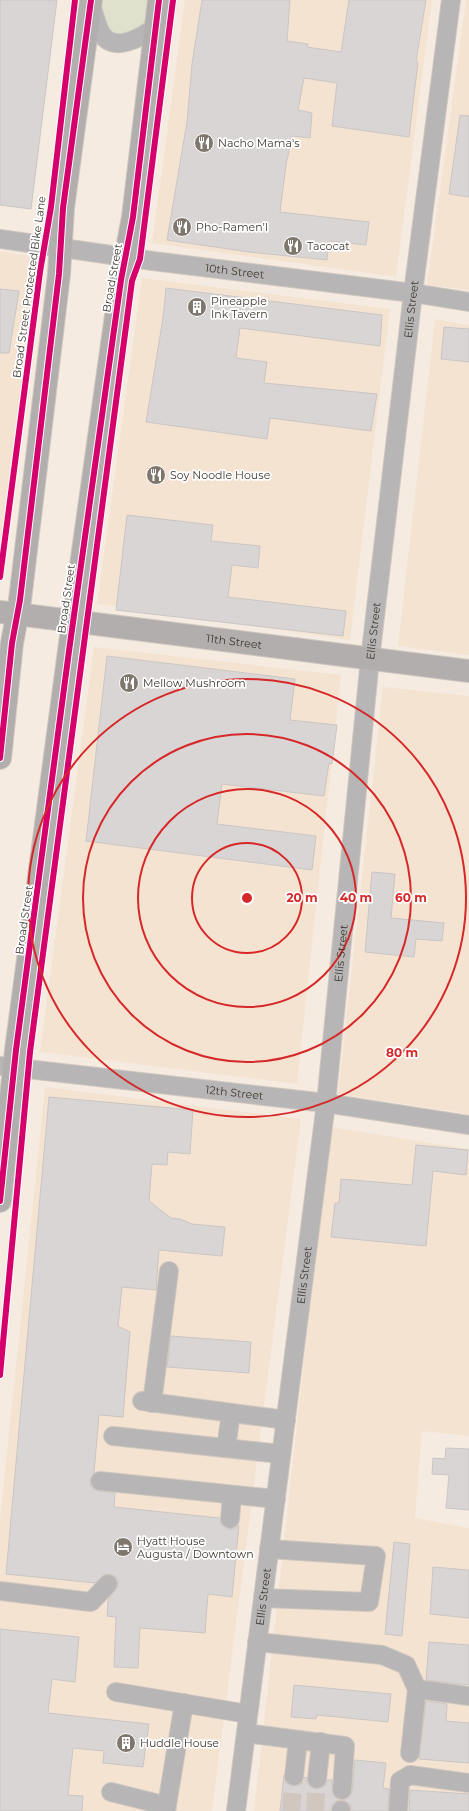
<svg xmlns="http://www.w3.org/2000/svg" width="469" height="1811" viewBox="0 0 469 1811" font-family="Montserrat,sans-serif">
<style>
.built{fill:#f5e3d2}
.green{fill:#e0e1cd}
.building{fill:#dad5d5;stroke:#cac6c5}
.lines{fill:none;stroke-linecap:round;stroke-linejoin:round}
.minor-tunnel{stroke:#d1c7be;stroke-width:18;stroke-dasharray:18 9;stroke-linecap:butt}
.minor-casing{stroke:#cfc7bf;stroke-width:20}
.major-casing{stroke:#cfc7bf;stroke-width:24}
.minor{stroke:#b8b5b6;stroke-width:18}
.major{stroke:#b2aeae;stroke-width:22}
.cycleway-casing{stroke:#fff;stroke-width:8}
.cycleway{stroke:#d6006c;stroke-width:6}
.ring{fill:none;stroke:#d62828;stroke-width:2}
.labels{text-anchor:middle;dominant-baseline:central;stroke-width:3.5;stroke-linejoin:round;paint-order:stroke}
.poi-label{font-size:11px;fill:#3f3830;stroke:#fff;text-anchor:start}
.street-label{font-size:11px;fill:#3f3830;stroke:#fff}
.centre{fill:#d62828;stroke:#fff;stroke-width:2}
.ring-label{font-size:12px;text-anchor:middle;font-weight:bold;fill:#d62828;stroke:#fff;stroke-width:3.5;stroke-linejoin:round;paint-order:stroke}
</style>
<rect width="100%" height="100%" fill="#f5ebe1"/>
<!-- built -->
<path class="built" d="M185 0H432L396 277 152 243Z
M466 0H469V290L427 285Z
M0 251 42 258 0 566Z
M142 278 390 309 350 640 97 604Z
M435 319 469 325V655L398 646Z
M94 647 341 675 297 1084 40 1052Z
M383 687 469 696V1114L338 1094Z
M45 1087 301 1119 212 1811H0V1519Z
M330 1127 469 1149V1436L422 1431 415 1518 469 1528V1811H254Z"/>
<!-- green -->
<path class="green" d="M102 0H149C148 8 148 18 143 24 140 29 136 31 130 32 108 41 100 18 102 0Z"/>
<!-- building -->
<path class="building" d="M0 0H57L31 209 0 205Z
M202 0H290L287 41 308 44 307 47 341 52 349 0H426L416 61 418 62 409 137 332 126 337 83 304 78 298 110 312 113 310 138 292 136 286 165 280 212 369 222 366 245 329 241 327 260 249 252 167 240 187 122 192 64Z
M460 115 469 116V197L449 194Z
M166 288 382 315 380 346 240 328 236 358 267 362 264 383 377 394 371 431 270 418 267 439 146 422 163 318Z
M0 289 19 291 9 353H0Z
M444 327 469 329V362L441 359Z
M127 515 213 525 211 541 260 546 258 568 232 565 228 597 346 611 343 636 116 610Z
M107 656 295 679 290 720 337 725 332 764 329 763 324 796 222 784 217 824 316 836 312 870 86 841Z
M372 872 395 874 391 918 444 923 442 941 416 939 414 957 365 952Z
M49 1097 193 1110 190 1154 168 1152 167 1165 152 1164 149 1201 171 1218 180 1219 192 1224 225 1227 222 1256 159 1250 156 1290 122 1287 118 1326 130 1332 123 1417 99 1415 94 1473 90 1480 91 1486 93 1489 99 1491 115 1493 114 1507 220 1518 221 1524 229 1529H234L239 1525 232 1597 208 1594 205 1633 140 1628 138 1668 114 1667 116 1617 107 1616 108 1600 118 1586V1581L115 1576 110 1574H105L95 1583 6 1574Z
M416 1145 468 1150 466 1175 433 1171 426 1246 331 1237 335 1203H339L341 1179 412 1185Z
M171 1336 251 1342 249 1373 167 1367Z
M446 1448 469 1449V1510L446 1508 449 1475 432 1474 433 1458 445 1459Z
M394 1542 410 1544 402 1636 385 1634Z
M433 1567 469 1570V1618L430 1614Z
M0 1629 79 1637 75 1682 52 1679 48 1713 149 1724 143 1767 103 1763 104 1751 73 1748 68 1795 83 1796 82 1811H0Z
M429 1642 469 1645V1685L426 1680Z
M294 1685 391 1694 388 1722 317 1715 316 1719 291 1717Z
M426 1701 447 1704 446 1721 469 1723V1763L419 1759Z
M355 1760 386 1763 383 1788 389 1789 388 1811H352L350 1804 343 1800 350 1796 352 1791Z
M284 1775 288 1784 293 1786 299 1785 304 1777 307 1778V1783L311 1787 316 1789 325 1785 327 1780H332V1794L339 1800 332 1804 330 1811H280Z
M410 1790 469 1794V1811H409Z"/>
<g class="lines">
<!-- minor-tunnel -->
<path class="minor-tunnel" d="M291 1811 294 1776
M315 1811 317 1779"/>
<!-- minor casing -->
<g class="minor-casing">
<g id="minor">
<path d="M91 4C94 13 96 23 100 31 111 55 141 38 155 27"/>
<path id="s1" d="M0 239 153 261 413 293 469 302"/>
<path id="s2" d="M0 1066 326 1103 469 1125"/>
<path d="M142 1401 286 1420"/>
<path d="M152 1403 169 1271"/>
<path d="M113 1436 281 1454"/>
<path d="M226 1448 231 1413"/>
<path d="M100 1481 276 1499"/>
<path d="M230 1519 232 1495"/>
<path d="M0 1591 91 1602 108 1584"/>
<path d="M263 1598 369 1602 376 1556 269 1549"/>
<path d="M257 1642 382 1655 406 1665 417 1689 469 1696"/>
<path d="M116 1692 248 1714"/>
<path d="M246 1733 345 1746 342 1790"/>
<path d="M410 1753 417 1689"/>
<path d="M294 1776 298 1740"/>
<path d="M317 1779 321 1742"/>
<path d="M111 1792 167 1806"/>
<path d="M166 1811 184 1703"/>
<path id="s3" d="M236 1811 326 1103 370 659 413 293 451 0"/>
<path d="M341 1811V1810"/>
<path d="M398 1811 400 1781 410 1775 469 1783"/>
</g>
</g>
<!-- major casing -->
<g class="major-casing">
<g id="major">
<path id="s4" d="M0 612 469 671"/>
<path d="M0 758 12 643 20 600 59 274 63 208 91 0"/>
<path d="M0 1201 16 1050 69 651 121 280 133 217 159 0"/>
</g>
</g>
<!-- minor -->
<use href="#minor" class="minor"/>
<!-- major -->
<use href="#major" class="major"/>
<!-- cycleway casing -->
<g class="cycleway-casing">
<path id="cycleway" d="M0 577 40 272 51 207 75 0
M0 758 12 643 20 600 59 274 63 208 91 0
M0 1201 16 1050 69 651 121 280 133 217 159 0
M0 1375 30 1052 132 281 140 259 173 0"/>
</g>
<!-- cycleway -->
<use href="#cycleway" class="cycleway"/>
</g>
<!-- distance rings -->
<g class="ring">
<circle cx="247" cy="898" r="55"/>
<circle cx="247" cy="898" r="109"/>
<circle cx="247" cy="898" r="164"/>
<circle cx="247" cy="898" r="219"/>
</g>
<!-- icons -->
<defs>
<g id="restaurant-disc" transform="scale(1)"><circle r="9.5" fill="#7f776e" stroke="#fff"/><path d="M-5-6h1v4h1v-4h1v4h1v-4h1v5L-1.5 .5V6h-2V.5L-5-1ZM5-6V6H3V1.5H1.5Q1.5-4 5-6Z" fill="#fff"/></g>
<g id="building-disc" transform="scale(1)"><circle r="9.5" fill="#7f776e" stroke="#fff"/><path d="M-4-6H4V6H1V3H-1V6H-4ZM-2.5-4.3h1.7v1.8h-1.7ZM.8-4.3h1.7v1.8H.8ZM-2.5-1h1.7V.8h-1.7ZM.8-1h1.7V.8H.8Z" fill="#fff"/></g>
<g id="hotel-disc" transform="scale(1)"><circle r="9.5" fill="#7f776e" stroke="#fff"/><path d="M-6-4.5h1.5V1H6V5H4.5V3h-9V5H-6ZM-4 0a1.8 1.8 0 1 1 3.6 0ZM.5 0V-2.5h3Q6-2.5 6 0Z" fill="#fff"/></g>
</defs>
<g fill-rule="evenodd">
<use href="#restaurant-disc" x="204" y="143"/>
<use href="#restaurant-disc" x="182" y="227"/>
<use href="#restaurant-disc" x="293" y="246"/>
<use href="#building-disc" x="197" y="307"/>
<use href="#restaurant-disc" x="156" y="475"/>
<use href="#restaurant-disc" x="129" y="683"/>
<use href="#hotel-disc" x="123" y="1547"/>
<use href="#building-disc" x="126" y="1743"/>
</g>
<g class="labels">
<!-- poi labels -->
<g class="poi-label">
<text x="218" y="143">Nacho Mama's</text>
<text x="196" y="227">Pho-Ramen’l</text>
<text x="307" y="246">Tacocat</text>
<text x="211" y="301">Pineapple<tspan x="211" dy="13">Ink Tavern</tspan></text>
<text x="170" y="475">Soy Noodle House</text>
<text x="143" y="683">Mellow Mushroom</text>
<text x="137" y="1541">Hyatt House<tspan x="137" dy="13">Augusta / Downtown</tspan></text>
<text x="140" y="1743">Huddle House</text>
</g>
<!-- street labels -->
<g class="street-label">
<text stroke="none"><textPath href="#s1" startOffset="237">10th Street</textPath></text>
<text transform="translate(112 278) rotate(-80)">Broad Street</text>
<text transform="translate(29 287) rotate(-82)">Broad Street Protected Bike Lane</text>
<text stroke="none"><textPath href="#s3" startOffset="1512">Ellis Street</textPath></text>
<text transform="translate(66 599) rotate(-82)">Broad Street</text>
<text stroke="none"><textPath href="#s3" startOffset="1188">Ellis Street</textPath></text>
<text stroke="none"><textPath href="#s4" startOffset="236">11th Street</textPath></text>
<text transform="translate(24 920) rotate(-82)">Broad Street</text>
<text stroke="none"><textPath href="#s3" startOffset="864">Ellis Street</textPath></text>
<text stroke="none"><textPath href="#s2" startOffset="236">12th Street</textPath></text>
<text stroke="none"><textPath href="#s3" startOffset="540">Ellis Street</textPath></text>
<text stroke="none"><textPath href="#s3" startOffset="216">Ellis Street</textPath></text>
</g>
</g>
<circle cx="247" cy="898" r="6" class="centre"/>
<g class="ring-label">
<text x="302" y="902">20 m</text>
<text x="356" y="902">40 m</text>
<text x="411" y="902">60 m</text>
<text x="402" y="1057">80 m</text>
</g>
</svg>
